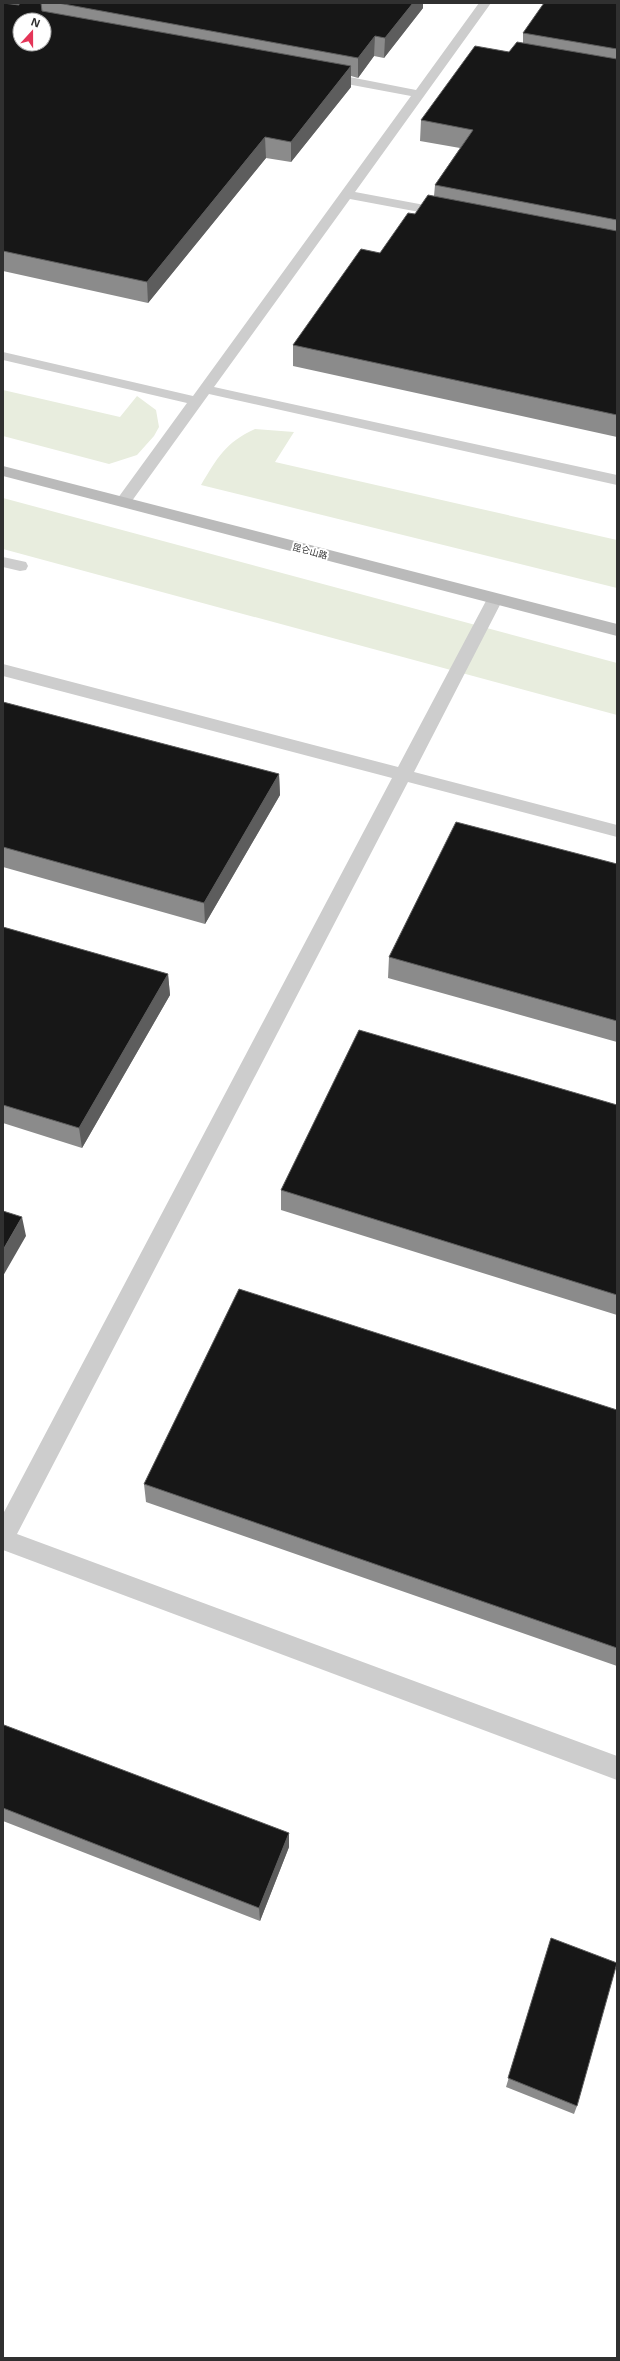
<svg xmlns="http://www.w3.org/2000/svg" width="620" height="2361" viewBox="0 0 620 2361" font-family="'Noto Sans','Noto Sans SC',sans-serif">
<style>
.green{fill:#e8edde}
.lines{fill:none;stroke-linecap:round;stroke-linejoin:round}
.lane{fill:#cdcdcd;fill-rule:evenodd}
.secondary{fill:#bababa;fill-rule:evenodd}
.wall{fill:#8b8b8b}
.shaded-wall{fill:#5d5d5d}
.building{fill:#171717;stroke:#5d5d5d;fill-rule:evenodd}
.labels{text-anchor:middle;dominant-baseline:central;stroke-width:4;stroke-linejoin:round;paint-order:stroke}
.far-street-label{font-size:9px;fill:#303030;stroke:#fff}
</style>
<rect width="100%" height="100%" fill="#fff"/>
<!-- green -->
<path class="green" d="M3 390 120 417 137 396 156 410 159 427 154 436 137 455 109 464 3 436Z
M255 429 294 432 275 462 617 540V588L201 485C217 458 226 442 255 429Z
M3 498 617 663V715L3 549Z"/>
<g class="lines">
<!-- lane -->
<path class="lane" d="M479 3H491L355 192 446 209 453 213 446 217 350 199 214 387 617 475V485L209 394 129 505H117L115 502 187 403 3 360V352L193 396 411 96 320 79 318 76 320 73 324 72 416 90Z
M3 557 26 562 28 566 26 570 20 571 3 567Z
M495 594 501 595 503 599 414 772 617 825V837L408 782 17 1534 617 1756V1780L3 1550V1514L392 778 3 676V664L398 767 487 599 489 595Z"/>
<!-- secondary -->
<path class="secondary" d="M3 466 617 624V636L3 476Z"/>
</g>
<!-- wall -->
<path class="wall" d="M3 3H423V8L384 58 374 56 358 78 351 76V87L291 162 266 158 148 303 3 271Z
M617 3V437L293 366V345L380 253 415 214 434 196 435 185 460 148 420 141 421 120 523 43V33Z
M3 702 279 774 280 795 205 924 3 867Z
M617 864V1042L388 978 389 957Z
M3 927 168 974 170 995 82 1148 3 1123Z
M617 1105V1315L281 1210V1190Z
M617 1410V1666L146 1502 144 1484Z
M3 1727 289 1833V1847L260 1921 3 1821Z
M551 1938 577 2106 574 2114 506 2087Z"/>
<!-- shaded-wall -->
<path class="shaded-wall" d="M413 3H423V8L384 58 385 38Z
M375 36 374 56 358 78V58Z
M351 66V87L291 162V142Z
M265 137 266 158 148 303 147 282Z
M279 774 280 795 205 924 204 903Z
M168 974 170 995 82 1148 79 1128Z
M22 1217 26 1236 3 1276V1250Z
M289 1833V1847L260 1921 259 1908Z"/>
<!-- building -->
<path class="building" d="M3 3 19 5V3H41L42 11 351 66 291 142 265 137 147 282 3 251ZM20 20H44V44H20Z
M58 3H413L385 38 375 36 358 58Z
M544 3H617V49L523 33Z
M517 42 617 59V220L435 185 473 130 421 120 475 46 509 52Z
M428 195 617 231V415L293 345 361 249 380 253 408 213 415 214Z
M3 702 279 774 204 903 3 847Z
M456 822 617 864V1021L389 957Z
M3 927 168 974 79 1128 3 1105Z
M359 1030 617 1105V1295L281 1190Z
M3 1211 22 1217 3 1250Z
M239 1289 617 1410V1648L144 1484Z
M4 1725 289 1833 259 1908 3 1808V1727Z
M551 1938 617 1963 577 2106 508 2078Z"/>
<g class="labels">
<!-- far-street labels -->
<g class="far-street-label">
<text transform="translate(310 551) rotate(15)">昆仑山路</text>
</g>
</g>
<!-- border -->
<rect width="620" height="2361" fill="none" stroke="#303030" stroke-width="8"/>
<!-- north arrow -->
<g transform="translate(32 32) rotate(21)"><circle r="19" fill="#ffffff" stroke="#acacac"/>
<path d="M0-3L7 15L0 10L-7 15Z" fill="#e43558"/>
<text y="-6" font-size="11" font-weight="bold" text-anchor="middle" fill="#303030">N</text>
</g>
</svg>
